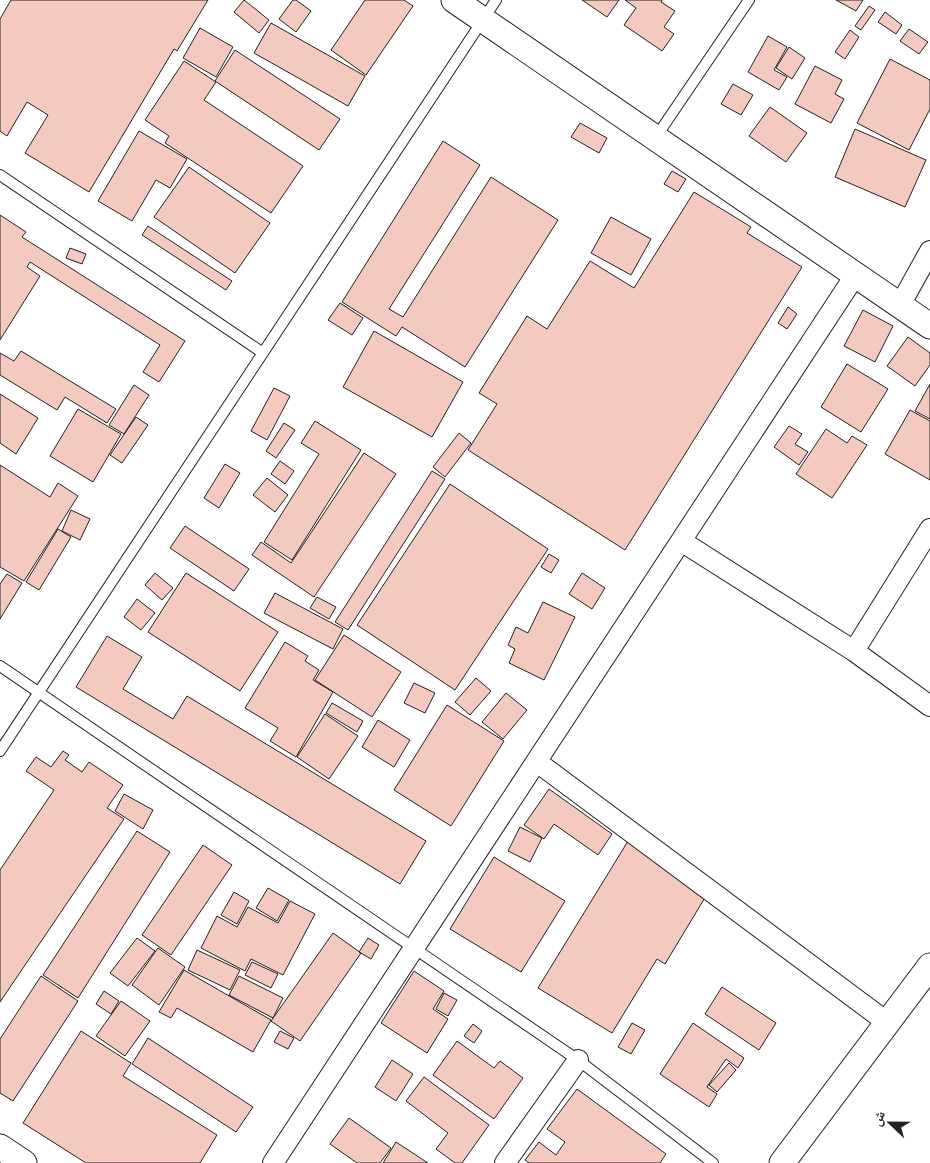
<svg xmlns="http://www.w3.org/2000/svg" width="930" height="1163" viewBox="0 0 930 1163" font-family="'Public Sans','Noto Naskh Arabic',sans-serif">
<style>
.building{fill:#f3c9c0;stroke:#222}
.lines{fill:none;stroke-linecap:round;stroke-linejoin:round}
.service-casing{stroke:#222;stroke-width:12}
.minor-casing{stroke:#222;stroke-width:22}
.tertiary-casing{stroke:#222;stroke-width:27}
.service{stroke:#fff;stroke-width:10}
.minor{stroke:#fff;stroke-width:20}
.tertiary{stroke:#fff;stroke-width:25}
</style>
<rect width="100%" height="100%" fill="#fff"/>
<!-- building -->
<path class="building" d="M11 0H208L177 51 174 49 89 192 25 153 48 115 27 102 7 136 0 131V19Z
M244 0 269 20 259 33 234 12Z
M293 0H296L311 11 296 32 279 19Z
M365 0H404L413 6 366 75 331 50Z
M582 0H619L607 17Z
M625 0H662L661 2 675 11 664 27 674 34 662 51 624 25 636 8Z
M836 0H863L856 11Z
M869 6 875 10 861 30 855 26Z
M885 12 902 25 896 34 878 22Z
M271 23 365 76 348 106 254 53Z
M200 28 233 47 216 77 183 58Z
M909 29 928 42 919 54 900 41Z
M850 30 859 37 845 59 835 52Z
M768 36 787 47 774 70 787 77 779 90 748 72Z
M789 47 805 58 792 79 776 68Z
M235 50 340 119 319 150 215 81Z
M890 59 930 80V109L909 150 857 123Z
M184 61 216 82 204 100 303 166 271 213 165 143 169 136 145 120Z
M815 66 842 80 835 94 844 99 831 123 795 104Z
M733 84 753 95 741 115 721 104Z
M770 107 807 133 786 162 749 136Z
M580 123 607 138 599 153 571 137Z
M855 129 926 160 905 207 835 177Z
M139 131 187 159 170 188 156 180 132 221 98 201Z
M443 141 480 165 389 309 403 317 491 177 558 220 465 367 402 327 396 336 342 302Z
M189 167 270 223 235 273 154 217Z
M672 171 686 179 678 192 664 184Z
M694 192 751 227 747 233 802 267 625 550 468 450 497 404 479 393 527 316 547 329 590 261 634 288Z
M0 215 26 232 22 237 185 341 159 382 143 372 160 345 30 262 27 267 40 276 0 340Z
M611 217 651 239 631 275 591 253Z
M148 226 232 281 226 290 142 235Z
M70 248 86 254 82 264 66 258Z
M340 303 363 318 352 335 328 320Z
M788 307 797 314 787 329 778 323Z
M863 310 893 326 875 362 844 346Z
M374 331 463 382 432 437 343 387Z
M908 337 930 353V365L915 386 887 366Z
M21 351 116 409 107 423 65 397 57 410 0 375V353L14 361Z
M847 364 888 389 861 432 821 407Z
M930 384V419L915 411Z
M134 385 149 395 124 434 109 425Z
M274 388 290 396 267 440 251 431Z
M0 394 38 418 16 454 0 443Z
M78 409 121 434 93 482 50 456Z
M910 410 930 421V480L885 454Z
M136 417 148 425 122 463 110 455Z
M315 421 361 450 292 560 264 542 319 454 301 443Z
M284 423 295 430 276 458 266 451Z
M789 426 802 434 795 444 808 452 799 465 774 447Z
M826 429 847 443 852 436 867 445 832 498 796 474Z
M459 433 471 443 445 477 433 467Z
M364 453 396 474 314 597 252 555 261 542 291 563Z
M280 461 294 471 285 484 271 474Z
M225 464 240 473 219 508 204 498Z
M0 465 50 497 58 483 78 496 24 581 0 567Z
M432 471 445 479 348 630 335 622Z
M267 478 288 495 275 512 253 495Z
M450 484 548 549 455 690 357 625Z
M71 510 90 519 80 540 62 531Z
M185 526 249 569 234 591 170 548Z
M58 529 71 537 39 590 26 582Z
M549 554 559 560 551 573 541 567Z
M155 573 173 588 162 600 145 585Z
M186 573 278 632 240 691 148 632Z
M582 573 605 588 592 609 569 594Z
M7 574 22 583 0 619V584Z
M275 593 343 629 333 649 264 613Z
M317 597 336 607 329 619 310 608Z
M137 599 155 613 141 630 124 617Z
M543 602 575 617 544 680 509 663 515 649 508 645 516 627 528 633Z
M344 635 401 672 372 717 315 680Z
M107 636 142 657 123 689 173 719 187 696 426 841 400 884 76 687Z
M285 642 308 656 305 661 319 670 313 680 333 692 296 757 270 741 278 728 245 708Z
M476 678 491 691 470 715 455 702Z
M414 683 435 693 425 713 404 703Z
M506 693 527 710 503 739 482 722Z
M332 703 363 721 357 732 326 713Z
M447 705 504 741 451 826 394 790Z
M325 714 358 736 329 779 297 757Z
M378 720 410 740 394 767 362 747Z
M63 751 69 755 65 760 82 772 89 762 123 785 107 808 124 819 0 1002V870L54 790 26 771 36 757 51 767Z
M549 789 612 834 598 855 554 824 544 839 524 825Z
M124 794 153 810 143 829 115 811Z
M520 827 542 838 530 862 508 851Z
M137 831 170 852 78 998 43 975Z
M628 841 709 891 665 964 657 959 612 1033 538 988Z
M203 845 232 865 171 955 142 935Z
M494 857 565 901 521 972 450 929Z
M268 888 289 900 277 921 256 908Z
M234 892 249 901 237 924 221 915Z
M290 901 315 914 283 975 251 959 245 971 201 948 217 916 237 927 248 907 278 923Z
M333 933 361 953 300 1041 271 1021Z
M137 938 155 951 128 986 110 973Z
M368 938 379 945 371 959 359 952Z
M158 948 185 967 159 1005 132 985Z
M197 950 240 970 230 990 188 970Z
M252 962 278 974 271 988 245 975Z
M184 970 271 1020 253 1052 177 1008 171 1018 159 1012Z
M414 971 444 991 433 1009 448 1019 427 1053 381 1023Z
M41 976 78 1001 13 1101 0 1093V1039Z
M239 976 283 998 273 1018 229 995Z
M722 987 776 1023 759 1050 705 1014Z
M104 991 119 1001 111 1014 96 1004Z
M444 993 457 1000 448 1016 436 1009Z
M121 1001 150 1021 125 1056 96 1036Z
M632 1023 645 1030 631 1054 618 1047Z
M693 1023 744 1058 738 1068 726 1059 707 1087 717 1094 709 1107 660 1074Z
M473 1024 482 1031 474 1043 464 1036Z
M81 1031 131 1063 123 1076 217 1135 200 1163H86L23 1123Z
M280 1031 294 1038 288 1049 274 1042Z
M148 1038 253 1107 236 1132 132 1064Z
M457 1041 494 1068 500 1061 523 1078 494 1119 433 1075Z
M392 1060 413 1074 396 1101 375 1087Z
M729 1063 736 1070 717 1092 709 1085Z
M424 1077 489 1125 462 1163H455L436 1149 448 1133 406 1101Z
M577 1089 666 1154 660 1163H529L525 1160 539 1142 556 1155 565 1142 547 1129Z
M349 1118 391 1148 380 1163H357L330 1144Z
M396 1142 428 1163H383Z"/>
<g class="lines">
<!-- service casing -->
<g class="service-casing">
<path id="service" d="M656 137 749 0
M0 175 263 353
M0 666 578 1060 713 1163
M0 751 496 0"/>
</g>
<!-- minor casing -->
<g class="minor-casing">
<path id="minor" d="M900 305 930 251
M681 541 854 651 930 706
M854 651 930 529
M537 762 888 1023
M273 1163 856 274
M505 1163 578 1060"/>
</g>
<!-- tertiary casing -->
<g class="tertiary-casing">
<path id="tertiary" d="M454 0 930 326
M0 1147 24 1163
M782 1163 930 966"/>
</g>
<!-- service -->
<use href="#service" class="service"/>
<!-- minor -->
<use href="#minor" class="minor"/>
<!-- tertiary -->
<use href="#tertiary" class="tertiary"/>
</g>
<!-- north arrow -->
<g transform="translate(890 1123) rotate(292)" stroke="#ffffff" stroke-width="4" paint-order="stroke">
<path d="M0-4L9 19L0 12L-9 19Z" fill="#222222"/>
<text y="-8" font-size="14" font-weight="bold" text-anchor="middle" fill="#222222">ش</text>
</g>
</svg>
